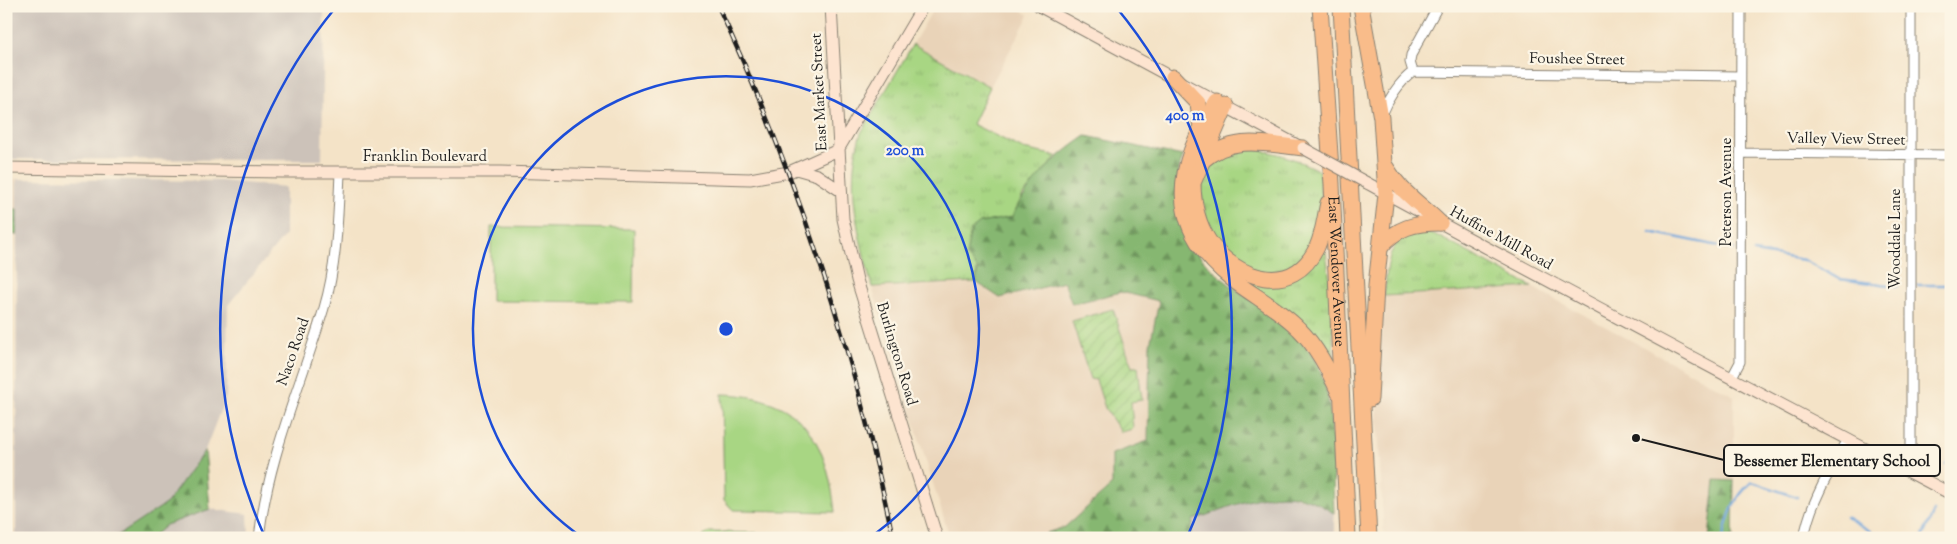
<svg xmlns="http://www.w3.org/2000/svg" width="1957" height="544" viewBox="0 0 1957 544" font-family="'Sorts Mill Goudy',serif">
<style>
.built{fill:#e9d3b8}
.industrial{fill:#ccc2b9}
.grass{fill:url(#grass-tufts);stroke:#627950}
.forest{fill:url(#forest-firs);stroke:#516a46}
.garden{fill:url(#garden-furrows);stroke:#627950}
.pitch{fill:#a8d683;stroke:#627950}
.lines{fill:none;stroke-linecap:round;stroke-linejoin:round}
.stream{stroke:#6da3da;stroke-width:2.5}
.street-casing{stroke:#888072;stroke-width:11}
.secondary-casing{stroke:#888072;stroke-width:13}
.highway-casing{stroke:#888072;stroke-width:17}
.street{stroke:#fff;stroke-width:9}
.secondary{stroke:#fde4d0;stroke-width:11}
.highway{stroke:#f9bc8a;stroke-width:15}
.rail-casing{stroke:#1c1c1c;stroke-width:4.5}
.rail{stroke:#fcf5e5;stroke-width:2.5;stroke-dasharray:8;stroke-linecap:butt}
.secondary-bridge-casing{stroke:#888072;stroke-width:13;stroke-linecap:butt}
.secondary-bridge{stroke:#fde4d0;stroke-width:11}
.ring{fill:none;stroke:#1d4ed8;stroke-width:2.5}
.labels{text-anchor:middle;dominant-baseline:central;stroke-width:4.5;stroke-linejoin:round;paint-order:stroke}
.street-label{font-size:15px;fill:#1c1c1c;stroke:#fcf5e5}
.centre{fill:#1d4ed8;stroke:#fcf5e5;stroke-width:2.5}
.ring-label{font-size:15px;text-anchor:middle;font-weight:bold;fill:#1d4ed8;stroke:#fcf5e5;stroke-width:4.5;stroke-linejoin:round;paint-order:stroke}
.leader{fill:none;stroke:#1c1c1c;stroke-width:2}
.callout-dot{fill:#1c1c1c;stroke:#fcf5e5;stroke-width:2}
.callout{fill:#fcf5e5;stroke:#1c1c1c;stroke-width:2}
.callout-label{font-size:16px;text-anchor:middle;font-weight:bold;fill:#1c1c1c}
</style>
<defs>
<pattern id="grass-tufts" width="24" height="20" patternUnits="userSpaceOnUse" patternTransform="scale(1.25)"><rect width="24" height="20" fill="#a8d683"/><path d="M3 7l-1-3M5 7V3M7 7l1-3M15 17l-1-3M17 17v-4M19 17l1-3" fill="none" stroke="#90b771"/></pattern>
<pattern id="forest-firs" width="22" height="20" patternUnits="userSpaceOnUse" patternTransform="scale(1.25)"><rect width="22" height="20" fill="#86b771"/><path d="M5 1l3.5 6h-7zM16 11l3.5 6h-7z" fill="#6d945c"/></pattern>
<pattern id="garden-furrows" width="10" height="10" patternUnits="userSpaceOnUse" patternTransform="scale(1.25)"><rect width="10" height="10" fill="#a8d683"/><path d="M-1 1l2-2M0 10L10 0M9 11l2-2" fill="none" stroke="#90b771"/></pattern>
</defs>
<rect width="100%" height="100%" fill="#fcf5e5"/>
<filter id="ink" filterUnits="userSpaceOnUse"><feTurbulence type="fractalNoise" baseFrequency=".02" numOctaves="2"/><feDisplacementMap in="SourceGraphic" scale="10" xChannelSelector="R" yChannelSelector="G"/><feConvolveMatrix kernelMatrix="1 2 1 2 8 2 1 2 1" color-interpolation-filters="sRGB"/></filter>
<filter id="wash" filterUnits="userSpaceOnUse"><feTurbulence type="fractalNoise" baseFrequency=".0096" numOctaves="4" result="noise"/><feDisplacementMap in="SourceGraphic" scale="20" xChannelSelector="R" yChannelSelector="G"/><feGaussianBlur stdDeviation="1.12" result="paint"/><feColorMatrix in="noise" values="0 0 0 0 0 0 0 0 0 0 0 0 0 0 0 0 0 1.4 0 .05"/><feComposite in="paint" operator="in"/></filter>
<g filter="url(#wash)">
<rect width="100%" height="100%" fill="#f4e3c7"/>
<!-- built -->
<path class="built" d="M935 6H1014L1029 15 990 87 913 44Z
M6 179H17V209H6Z
M976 282 1000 298 1064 282 1072 304 1121 292 1159 301 1150 345 1149 441 1112 454V485L1065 527 1046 533 1048 538H950L872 287Z
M1532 287 1734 396V481L1715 480 1709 538H1384L1377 409 1384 296Z"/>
<!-- industrial -->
<path class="industrial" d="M12 6H324L322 160 11 159Z
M17 179 221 181 285 187V235L228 305 226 396 205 450 167 503 114 538H16Z
M1287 495 1310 500 1334 513 1335 538H1190L1193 520 1256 498Z
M210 509 248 514 249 538H151L166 525Z"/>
<!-- grass -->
<path class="grass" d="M913 44 990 87 972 124 1023 149 1057 156 1023 195 1012 217 980 223 976 282 872 287C859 237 844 183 861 133Z
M1234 148C1271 150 1287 155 1320 171L1321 203 1308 248 1301 261 1291 269 1259 273 1232 257 1213 235 1207 222 1201 191 1207 166Z
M1419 232 1434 234 1532 287 1384 296C1388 269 1385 237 1419 232Z
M1321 251 1326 252 1331 288 1334 365 1242 280 1243 277C1285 295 1291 278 1321 251Z"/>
<!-- forest -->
<path class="forest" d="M1086 136 1183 156C1175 179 1175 200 1182 223 1203 289 1282 303 1315 360 1337 397 1332 469 1334 513 1326 509 1319 503 1310 500 1273 485 1229 508 1193 520L1190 538H1048L1046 533 1065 527 1112 485V454L1148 441 1150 345 1159 301 1121 292 1072 304 1064 282 1000 298 976 282 978 269 966 255 971 230 980 223 1012 217C1031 180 1052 159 1086 136Z
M6 209H17V235L6 234Z
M205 450 210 509 166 525 151 538H114L167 503Z
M1715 480 1734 481 1733 538H1709Z"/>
<!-- garden -->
<path class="garden" d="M1113 309 1132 367H1138L1142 400 1131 402 1133 429 1121 432 1105 408 1096 380 1090 379 1072 321Z"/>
<!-- pitch -->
<path class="pitch" d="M491 227 634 229 633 302 491 301Z
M722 394C801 396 827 439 835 512L733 510 724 500Z
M709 532 840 534V538H701Z"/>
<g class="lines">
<!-- stream -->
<path class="stream" d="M1650 232 1734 249
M1754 252 1804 260 1839 279 1898 286
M1918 285H1951
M1946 464 1951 458
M1846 517 1882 538
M1723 538C1728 516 1734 497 1752 482L1797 497
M1922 538 1934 511"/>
</g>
</g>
<g filter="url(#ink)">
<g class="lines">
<!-- street casing -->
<g class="street-casing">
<path id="street" d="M1413 72 1740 76
M1382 115C1388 100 1399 82 1413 72L1410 62 1411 55 1438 6
M1742 153 1951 155
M1732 377 1740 362 1741 6
M1908 472 1911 459V6
M259 538C268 457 301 385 324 308 337 265 338 217 340 173
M1804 538C1810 503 1830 470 1848 440"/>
</g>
<!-- secondary casing -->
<g class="secondary-casing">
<path id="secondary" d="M831 6 843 219 857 280 937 538
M1039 6 1297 145
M838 150 923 6
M6 168 283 172H501L750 179 789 172 838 150
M796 169 817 175 841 191
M1367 183C1561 289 1756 391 1951 494"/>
</g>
<!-- highway casing -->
<g class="highway-casing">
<g id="highway">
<path id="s1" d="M1320 6 1332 184 1348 538"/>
<path d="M1341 6 1369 538"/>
<path d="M1361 6 1381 118 1386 194 1376 286 1370 399"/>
<path d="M1173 77 1198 103 1201 129"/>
<path d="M1217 102C1173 168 1166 226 1232 279 1253 296 1280 309 1299 329 1317 347 1328 369 1339 393"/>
<path d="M1226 106 1193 183C1193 204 1198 224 1209 241 1236 280 1293 298 1317 247 1323 234 1325 216 1328 203"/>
<path d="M1202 161C1234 134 1265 144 1303 148"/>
<path d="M1386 167C1401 193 1420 203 1440 223"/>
<path d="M1380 248C1396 227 1416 223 1440 223"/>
</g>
</g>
<!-- street -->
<use href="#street" class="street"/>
<!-- secondary -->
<use href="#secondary" class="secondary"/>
<!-- highway -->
<use href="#highway" class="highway"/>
<!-- rail casing -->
<g class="rail-casing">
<path id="rail" d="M718 6C798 177 855 354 893 538"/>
</g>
<!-- rail -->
<use href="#rail" class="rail"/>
<!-- secondary-bridge casing -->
<g class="secondary-bridge-casing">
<path id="secondary-bridge" d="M1303 148 1367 183"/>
</g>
<!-- secondary-bridge -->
<use href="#secondary-bridge" class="secondary-bridge"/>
</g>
</g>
<!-- distance rings -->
<g class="ring">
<path d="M583 538A253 253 0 1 1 869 538"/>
<path d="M264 535A506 506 0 0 1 336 7M1116 7A506 506 0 0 1 1188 535"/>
</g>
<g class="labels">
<!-- street labels -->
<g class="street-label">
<text transform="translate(1577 60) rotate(1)">Foushee Street</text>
<text transform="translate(820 92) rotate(-93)">East Market Street</text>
<text transform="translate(1846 140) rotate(1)">Valley View Street</text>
<text x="425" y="157">Franklin Boulevard</text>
<text transform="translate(1727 192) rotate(-90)">Peterson Avenue</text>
<text transform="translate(1501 239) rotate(29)">Huffine Mill Road</text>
<text transform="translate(1896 239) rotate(-90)">Wooddale Lane</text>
<text stroke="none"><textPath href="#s1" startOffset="266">East Wendover Avenue</textPath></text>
<text transform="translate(294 352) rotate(-71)">Naco Road</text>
<text transform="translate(896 354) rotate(73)">Burlington Road</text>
</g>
</g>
<circle cx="726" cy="329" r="8" class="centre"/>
<g class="ring-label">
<text x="1185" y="120">400 m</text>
<text x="905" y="155">200 m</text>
</g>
<!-- callouts -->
<path class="leader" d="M1636 438L1724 460"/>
<circle class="callout-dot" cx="1636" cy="438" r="5"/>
<rect class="callout" x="1724" y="445" width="216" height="31" rx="5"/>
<g class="callout-label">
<text x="1832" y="466">Bessemer Elementary School</text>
</g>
<!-- margin -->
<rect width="1957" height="544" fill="none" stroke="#fcf5e5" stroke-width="25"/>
</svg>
